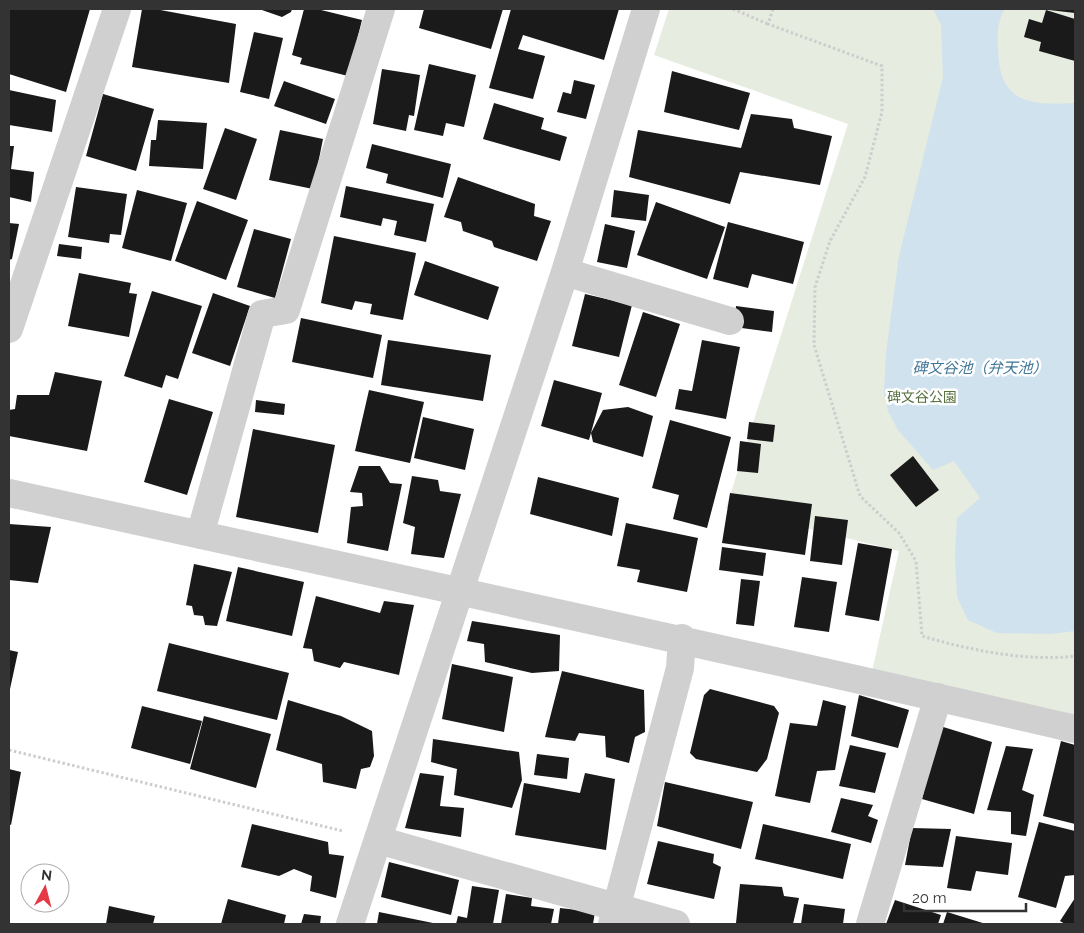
<svg xmlns="http://www.w3.org/2000/svg" width="1084" height="933" viewBox="0 0 1084 933" font-family="Raleway,'Noto Sans JP',sans-serif">
<style>
.green{fill:#e6ecdf}
.water{fill:#cfe2ee}
.building{fill:#1a1a1a}
.lines{fill:none;stroke-linecap:round;stroke-linejoin:round}
.path{stroke:#cdcdcd;stroke-width:3;stroke-dasharray:2.5 2.5;stroke-linecap:butt}
.minor{stroke:#d0d0d0;stroke-width:28}
.labels{text-anchor:middle;dominant-baseline:central;stroke-width:5;stroke-linejoin:round;paint-order:stroke}
.park-label{font-size:14px;fill:#56703f;stroke:#fff}
.water-label{font-size:15px;font-style:italic;fill:#3f7597;stroke:#fff}
</style>
<rect width="100%" height="100%" fill="#fff"/>
<!-- green -->
<path class="green" d="M669 9H1075V716L871 676 899 551 726 508 848 124 654 55Z"/>
<!-- water -->
<path class="water" d="M933 9H1005C998 19 997 34 998 46 998 102 1027 106 1075 103V631L1050 634 997 633 968 620 957 597 955 557 957 518 980 498 954 461 933 470 898 430 888 411 884 394 886 353 899 256 943 77 941 25Z"/>
<!-- building -->
<path class="building" d="M9 9H90L66 92 9 74Z
M142 9H155L236 24 229 83 132 67Z
M259 9H292L291 12 282 17Z
M304 9H317L362 20 348 76 300 64 302 58 292 55Z
M424 9H503L491 49 419 28Z
M511 9H619L604 60 523 35 518 49 545 56 533 99 489 88Z
M1049 9H1075V13L1049 10Z
M1046 10 1075 19V61L1039 51 1041 42 1024 37 1029 19 1042 23Z
M254 32 283 38 269 99 240 92Z
M429 64 476 75 464 127 446 123 443 136 414 130Z
M382 69 420 75 414 116 409 115 406 131 373 124Z
M672 71 750 93 739 130 664 112Z
M574 80 595 85 586 119 557 112 563 92 571 94Z
M284 81 335 99 326 124 274 106Z
M9 90 56 100 52 132 9 125Z
M103 94 154 109 136 171 86 156Z
M494 103 544 118 541 129 567 137 560 161 483 139Z
M751 114 792 119 794 128 832 136 820 185 740 172 730 204 629 177 638 130 741 148Z
M158 120 207 123 203 169 149 166 151 140H156Z
M225 128 257 139 236 200 203 189Z
M280 130 323 139 313 189 269 180Z
M372 144 451 164 443 198 386 183 388 174 366 168Z
M9 146H14L11 169 34 172 31 202 9 197Z
M458 177 535 204 534 216 551 221 537 261 494 247 492 241 463 231 461 222 444 217Z
M346 186 434 204 426 242 394 235 397 221 383 218 381 226 340 217Z
M76 187 127 194 121 235 110 234 109 243 68 237Z
M137 190 187 203 171 261 122 248Z
M614 190 649 195 646 221 611 217Z
M197 201 248 220 226 280 175 261Z
M656 202 725 227 707 279 637 255Z
M728 222 804 242 793 284 752 274 748 288 713 279Z
M9 223 19 224 12 259 9 260Z
M605 224 635 231 627 268 597 262Z
M254 229 291 239 275 298 237 287Z
M334 236 416 253 403 320 370 314 372 304 355 301 352 310 321 303Z
M59 244 82 247 81 259 57 256Z
M425 261 499 287 488 320 414 295Z
M79 273 131 283 129 293 137 294 129 337 68 326Z
M152 291 202 306 178 379 166 375 162 388 124 376Z
M213 293 250 306 230 366 192 353Z
M585 294 632 305 619 357 572 346Z
M736 306 774 311 772 332 734 327Z
M643 312 680 324 656 397 619 385Z
M301 318 382 335 373 378 292 362Z
M388 340 491 355 483 401 381 385Z
M702 340 740 347 726 419 675 409 679 389 692 391Z
M55 372 102 381 87 451 9 436V410L15 409 17 395H49Z
M554 380 602 393 589 440 541 426Z
M369 390 424 402 410 463 355 451Z
M169 399 213 412 187 495 144 482Z
M256 400 285 404 284 415 255 412Z
M628 407 653 416 643 457 593 442 591 433 603 410Z
M423 417 474 429 465 470 414 458Z
M670 420 731 437 707 528 673 519 679 495 652 488Z
M749 422 775 425 773 442 747 439Z
M253 429 335 445 318 533 236 517Z
M740 441 761 444 758 473 737 471Z
M913 456 939 490 916 507 890 475Z
M359 466H380L390 483 402 484 388 551 347 543 351 507 363 506 362 493 350 492Z
M412 476 438 480 440 491 461 494 444 558 411 554 415 527 403 523Z
M538 477 619 498 612 536 530 514Z
M730 493 812 504 805 555 722 543Z
M815 516 848 520 842 565 810 561Z
M626 523 698 538 687 592 637 582 640 570 617 566Z
M9 524 51 527 38 583 9 580Z
M858 543 892 549 879 621 845 615Z
M722 547 766 553 763 576 719 570Z
M194 564 232 572 217 626 205 625 203 616 194 615 192 606 186 605Z
M238 567 304 582 292 636 226 621Z
M802 577 837 582 829 632 794 627Z
M741 579 760 581 754 626 736 624Z
M316 596 380 613 384 601 414 605 399 675 344 662 340 668 314 661 312 649 303 648Z
M472 621 560 635 559 671 532 673 485 662 484 644 467 641Z
M169 643 289 673 277 720 157 691Z
M9 650 18 652 10 689H9Z
M452 664 513 677 504 732 442 719Z
M562 671 644 690 645 732 635 737 629 763 606 757 605 736 579 733 575 741 545 737Z
M710 689 774 706 779 713 767 759 757 772 696 759 690 753 704 695Z
M859 695 909 710 898 748 851 736Z
M288 700 341 716 372 731 374 756 370 767 361 769 356 789 323 782 322 764 276 750Z
M823 700 846 706 835 770 817 771 810 803 775 796 790 723 817 726Z
M142 706 202 721 190 764 131 748Z
M204 716 271 734 256 788 190 769Z
M940 726 992 742 974 814 922 799Z
M433 739 519 752 522 780 512 808 454 795 457 769 431 762Z
M1061 741 1075 745V824L1043 816Z
M850 745 886 753 875 793 839 786Z
M1006 746 1033 749 1022 790 1034 795 1026 836 1011 834V812L987 810Z
M537 754 569 758 567 779 534 775Z
M9 769 21 772 11 825 9 824Z
M420 773 444 776 440 806 464 808 461 837 405 828Z
M585 773 615 779 606 850 515 835 524 783 580 793Z
M665 782 753 802 741 849 657 826Z
M841 798 873 805 868 816 878 820 871 843 831 832Z
M1039 822 1075 831V875L1065 876 1056 908 1018 897Z
M252 824 328 842 329 854 344 856 336 898 310 891 312 876 294 869 279 876 241 867Z
M763 824 851 844 843 879 755 859Z
M912 828 951 829 943 867 905 865Z
M956 836 1012 843 1008 875 976 871 971 891 947 888Z
M658 841 714 854 713 863 721 867 714 899 647 884Z
M389 862 459 880 451 915 381 897Z
M740 884 782 887 784 896 799 898 793 924 736 923Z
M472 886 499 890 493 924H456L458 916 467 918Z
M506 894 532 898 531 906 554 909 551 924H501Z
M1075 898V924H1065L1060 921Z
M228 899 286 915 284 924H221Z
M895 900 941 915 938 924H886Z
M804 904 845 909 843 924H801Z
M109 906 155 916 153 924H106Z
M560 908 595 912 593 924H558Z
M379 912 433 923V924H377Z
M947 912 986 924H943Z
M304 914 321 916 320 924H301Z"/>
<g class="lines">
<!-- path -->
<path class="path" d="M733 9 768 24
M773 9 768 24 882 66V112L865 177 830 241 815 287 814 345 860 496 899 533 916 561 922 636C968 650 1028 662 1075 656
M9 750 343 831"/>
<!-- minor -->
<path class="minor" d="M565 272 730 321
M9 329 117 9
M9 493C364 571 721 647 1075 729
M200 535 262 314 286 310 381 9
M378 840 676 924
M350 924 565 272 646 9
M612 924 680 668 682 638
M870 924 938 697"/>
</g>
<g class="labels">
<!-- park labels -->
<g class="park-label">
<text x="922" y="397">碑文谷公園</text>
</g>
<!-- water labels -->
<g class="water-label">
<text x="980" y="368">碑文谷池（弁天池）</text>
</g>
</g>
<!-- border -->
<rect width="1084" height="933" fill="none" stroke="#333333" stroke-width="20"/>
<!-- north arrow -->
<g transform="translate(45 888) rotate(7)"><circle r="24" fill="#ffffff" stroke="#adadad"/>
<path d="M0-4L9 19L0 12L-9 19Z" fill="#e63946"/>
<text y="-8" font-size="14" font-weight="bold" text-anchor="middle" fill="#333333">N</text>
</g>
<!-- scale -->
<path d="M904 903v8h122v-8" fill="none" stroke="#333333" stroke-width="2.5"/>
<text x="912" y="903" font-size="15" fill="#333333" stroke="#ffffff" stroke-width="4" paint-order="stroke">20 m</text>
</svg>
